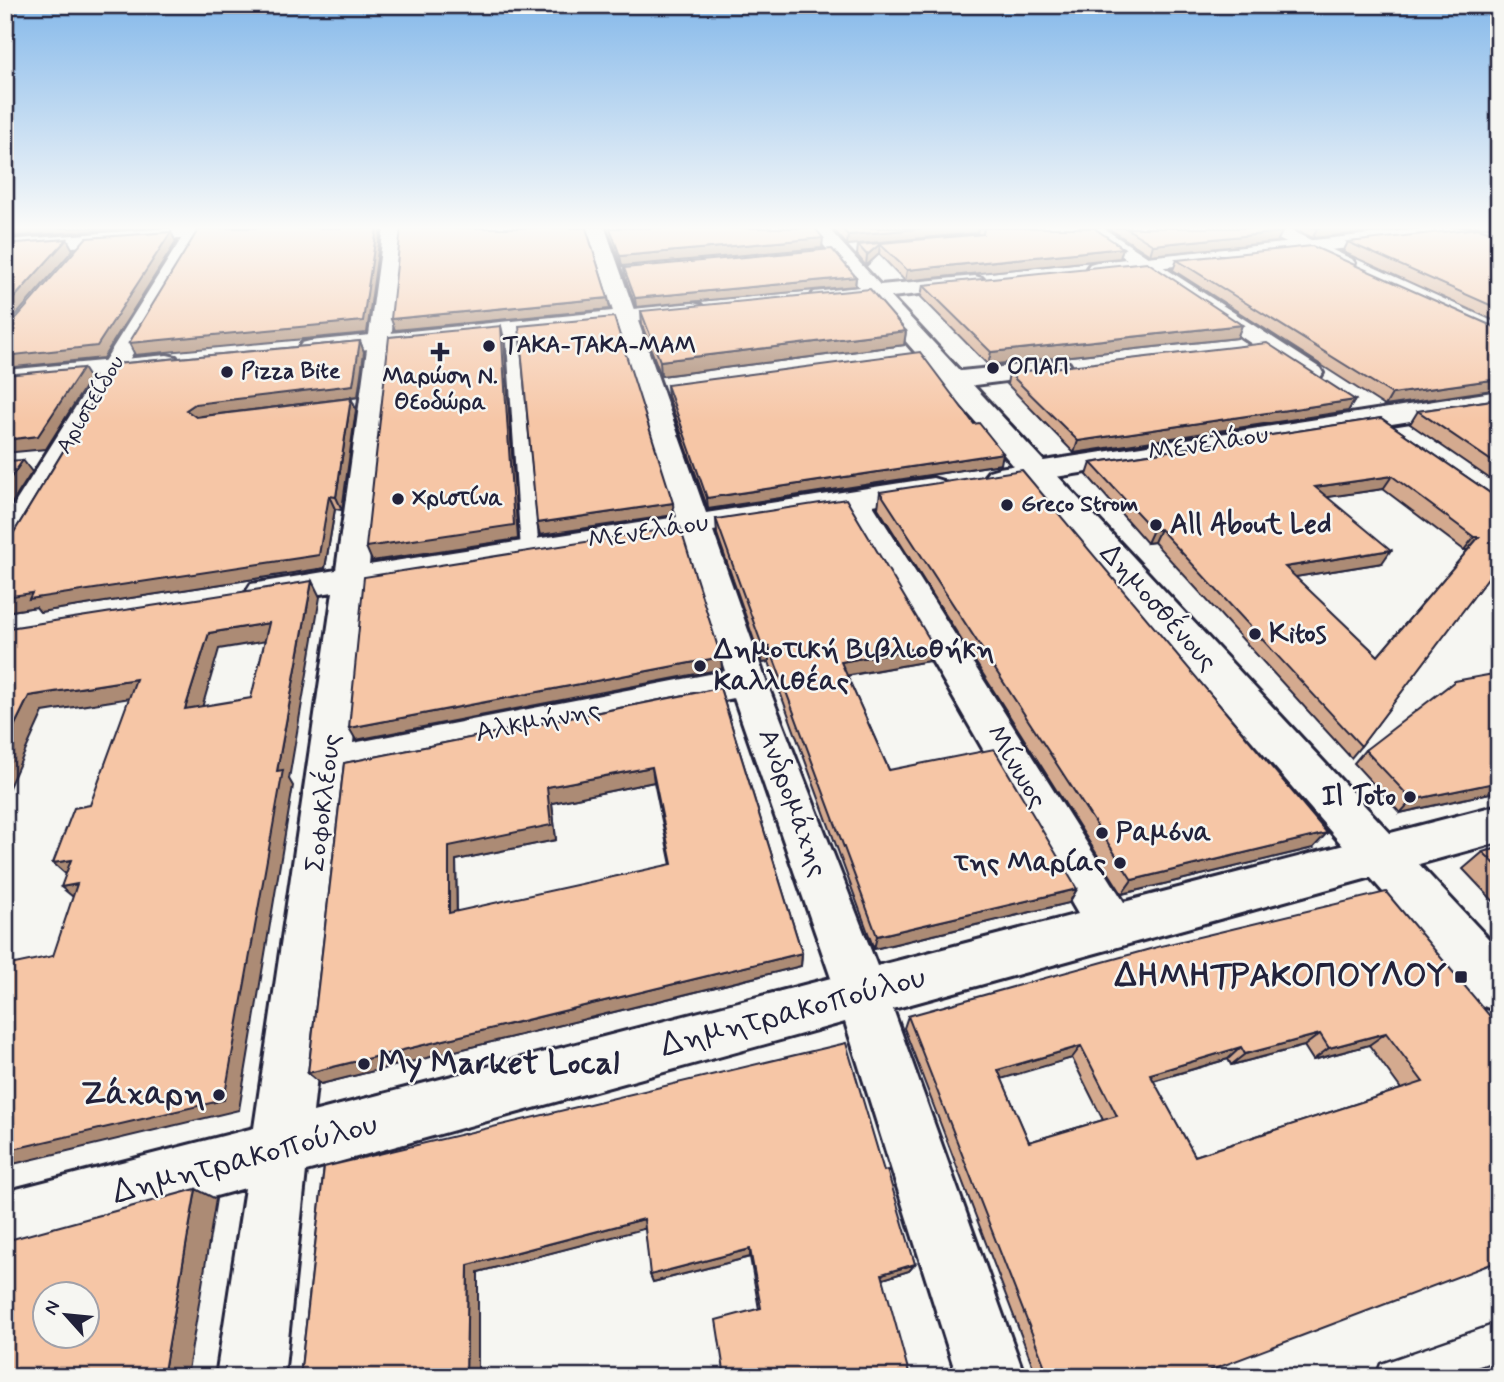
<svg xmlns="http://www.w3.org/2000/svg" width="1504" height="1382" viewBox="0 0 1504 1382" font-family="Mynerve,sans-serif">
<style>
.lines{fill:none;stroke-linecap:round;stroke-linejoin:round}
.service-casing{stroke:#22223b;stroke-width:5}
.minor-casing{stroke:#22223b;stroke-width:6}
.tertiary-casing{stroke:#22223b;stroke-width:6}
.service{fill:#f6f6f2;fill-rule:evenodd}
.minor{fill:#f6f6f2;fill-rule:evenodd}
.tertiary{fill:#f6f6f2;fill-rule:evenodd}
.wall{fill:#d4aa8f;stroke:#22223b;stroke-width:2;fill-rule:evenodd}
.shaded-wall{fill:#ac8b74;stroke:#22223b;stroke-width:2}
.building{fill:#f6c6a6;stroke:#22223b;stroke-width:2;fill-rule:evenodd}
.poi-dot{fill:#22223b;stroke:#f6f6f2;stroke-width:2.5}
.labels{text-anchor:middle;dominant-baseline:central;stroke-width:5;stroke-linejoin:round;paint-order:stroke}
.far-poi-label{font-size:23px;font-weight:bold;fill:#22223b;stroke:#f6f6f2;text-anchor:start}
.far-street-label{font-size:23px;fill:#22223b;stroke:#f6f6f2}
.street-label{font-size:28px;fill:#22223b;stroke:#f6f6f2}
.poi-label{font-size:28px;font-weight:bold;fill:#22223b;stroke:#f6f6f2;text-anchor:start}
.near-poi-label{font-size:33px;font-weight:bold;fill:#22223b;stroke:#f6f6f2;text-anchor:end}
.near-street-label{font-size:33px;fill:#22223b;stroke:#f6f6f2}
</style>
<rect width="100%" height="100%" fill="#f6f6f2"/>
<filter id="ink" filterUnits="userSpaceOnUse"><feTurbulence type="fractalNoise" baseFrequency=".0143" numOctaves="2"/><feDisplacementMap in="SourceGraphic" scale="14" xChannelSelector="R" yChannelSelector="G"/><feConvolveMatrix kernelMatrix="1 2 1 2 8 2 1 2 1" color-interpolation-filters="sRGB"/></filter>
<g filter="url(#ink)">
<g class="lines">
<!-- service casing -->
<g class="service-casing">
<path id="service" d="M512 324 518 328 539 550 530 555 521 550 506 328Z
M1499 1323V1359L1448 1377H1376L1381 1364Z"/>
</g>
<!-- minor casing -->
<g class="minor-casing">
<path id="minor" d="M188 228H206L21 545 16 552 5 555V519Z
M384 228H402L369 565 677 517 587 228H605L706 513 933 478 943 481 948 487 943 493 873 505 1124 902 1499 805V842L893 1009 1025 1377H957L845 1022 306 1171 284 1377H216L245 1188 5 1254V1192L254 1128 333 592 263 603 251 600 246 592 251 584 336 570ZM845 510 1078 914 877 966 766 681 713 531ZM683 536 725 671 353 743 367 586ZM734 698 831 978 313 1112 350 776Z
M1081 228H1103L1320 368 1323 373 1320 378 1311 380 1302 378Z
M1261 228H1285L1352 259 1355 263 1352 267H1338L1263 232Z
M1499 228V237L1485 239 1476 233 1482 228Z
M1060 361 1069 363 1072 368 1069 373 951 388 942 385 938 380 942 375 951 372Z
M1499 391V407L999 486 989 483 984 477 989 471 999 468Z"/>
</g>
<!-- tertiary casing -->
<g class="tertiary-casing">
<path id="tertiary" d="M171 228H256L247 234 5 252V240Z
M809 228H828L880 285 975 276 982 278 985 282 982 286 975 288 891 297 1499 950V1012L1481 1005 869 299 822 303 814 302 811 297 814 292 859 287Z
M1430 228H1494L1485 234 1097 274 1090 272 1087 268 1090 264 1097 262Z
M693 303 701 305 704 310 701 315 310 355 302 353 298 348 302 343 310 341Z
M167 355 176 357 179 362 176 367 5 385V370Z"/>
</g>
<!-- service -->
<use href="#service" class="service"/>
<!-- minor -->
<use href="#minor" class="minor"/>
<!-- tertiary -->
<use href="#tertiary" class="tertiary"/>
</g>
<!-- wall -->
<path class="wall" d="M607 228H815L822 248 622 266Z
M832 228H1094L1120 258 905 281 879 254 866 266 857 255 858 245 979 234 847 245Z
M1108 228H1274L1277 242 1150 255Z
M1291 228H1407L1313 238Z
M1499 234V323L1343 252 1348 242Z
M1177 260 1499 329V389L1385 406 1173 270Z
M624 268 856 277 855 286 636 307 625 277Z
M923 285 1242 325 1237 338 988 365 921 297Z
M641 311 906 331 904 345 661 376 642 325Z
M360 341 364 352 358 397 201 417 351 398 356 410 342 510 335 509 325 568 40 612 36 607 5 612V542L13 534 116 364Z
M1009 373 1355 400 1348 411 1074 453 1007 384Z
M667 385 1001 464 708 509 668 396Z
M1499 399V485L1410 424 1418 411Z
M1381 418 1496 497 1499 498V583L1489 576 1361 746 1351 758 1154 542 1147 543 1087 475 1091 463ZM1383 489 1464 550H1468L1378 656 1295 577 1382 563 1327 497Z
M880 492 1313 848 1122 894 878 508Z
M716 519 933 645 929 661 847 676 889 770 1077 889 1069 903 874 949 769 662 762 663 717 534Z
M1499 673V791L1400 813 1354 763 1365 750Z
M720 688 802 953 801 966 321 1084 308 1073 344 763ZM654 782 671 865 457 912 456 860 556 840 552 803Z
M1499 848V907L1463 869 1483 852Z
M908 1016 1499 1027 1193 1377H1037L904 1028ZM1369 1045 1401 1089 1195 1156 1153 1081 1228 1059 1231 1065 1304 1046 1313 1060ZM1072 1058 1103 1120 1029 1142 1001 1078Z
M324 1167 884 1171 915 1264 909 1271 883 1279 759 1309 750 1257 653 1282 645 1228 478 1272V1377H300Z"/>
<!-- shaded-wall -->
<path class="shaded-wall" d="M5 228H134L5 237Z
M377 228H381L367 333 135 355 129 343Z
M929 228H978L977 233 847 245 848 235Z
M1317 228H1407L1313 238Z
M171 232 176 242 103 358 5 368V356Z
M1282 232 1277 242 1150 255 1153 245Z
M823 238 822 248 622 266 620 256Z
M67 239 73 250 5 328V308Z
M880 244 879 254 866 266 867 255Z
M1123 248 1120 258 905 281 907 270Z
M856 277 855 286 636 307 635 298Z
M608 298 610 309 395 330 391 319Z
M1242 325 1237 338 988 365 991 352Z
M501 326 504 339 518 539 372 561 366 547Z
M906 331 904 345 661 376 660 361Z
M360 341 364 352 358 397 202 416 193 422 186 410 195 404Z
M83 368 90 379 46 449 5 453V440Z
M1499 379V389L1385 406 1392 394Z
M351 398 356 410 342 510 336 497Z
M1355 400 1348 411 1074 453 1078 441Z
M1003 453 1001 464 708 509 707 498Z
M23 460 32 472 5 514V486Z
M1392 476 1383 489 1308 500 1315 487Z
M329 496 335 509 325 568 40 612 36 607 5 612V597Z
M673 503 674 515 540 535 537 523Z
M1160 529 1154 542 1147 543 1153 530Z
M1474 537H1479L1468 550H1464Z
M1391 550 1382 563 1277 580 1285 567Z
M312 581 320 597 289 779 293 786 239 1110 5 1166V1151L277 771Z
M269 623 278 639 219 649 197 725 185 709 209 633Z
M933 645 929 661 839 677 841 662Z
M769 646V662L762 663 763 648Z
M721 657 722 669 356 740 349 728Z
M136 679 149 695 43 712 5 796V745L29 696Z
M652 767 654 782 552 803 556 840 456 860 457 927 449 913V846L547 787Z
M1499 782V791L1400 813 1412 800Z
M1327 833 1313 848 1122 894 1132 880Z
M71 860 70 878 53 863Z
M77 884 78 901 61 887Z
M1077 889 1069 903 874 949 877 936Z
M802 953 801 966 321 1084 308 1073Z
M1386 1033 1369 1045 1313 1060 1329 1048Z
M1320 1034 1304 1046 1231 1065 1245 1054Z
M1081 1046 1072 1058 991 1082 998 1070Z
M1241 1047 1228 1059 1138 1085 1150 1074Z
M196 1189 216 1199 187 1377H163Z
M644 1219 647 1228 478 1272V1377H466L468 1265Z
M750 1249V1257L653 1282 650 1275Z
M915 1264 909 1271 877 1281 882 1274Z"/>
<!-- building -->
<path class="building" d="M224 228H377L363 321 129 343 198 230Z
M401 228H586L608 298 391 319Z
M610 228H815L823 238 620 256Z
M841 228H929L848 235Z
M984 228H1094L1123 248 907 270 880 244 867 255 858 245 983 234Z
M1126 228H1274L1282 232 1153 245Z
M1478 228 1499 234V309L1348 242Z
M171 232 97 346 5 356V331L86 238Z
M67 239 5 308V244Z
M1312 246 1499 329V379L1392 394 1177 260Z
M832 249 856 277 635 298 624 268Z
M1147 262 1242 325 991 352 923 285Z
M870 289 906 331 660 361 641 311Z
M614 317 673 503 537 523 519 326Z
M501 326 514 525 366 547 389 337Z
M360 341 353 385 195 404 186 410 196 417 351 398 336 497 329 496 319 555 29 599 32 593 5 597V542L13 534 116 364Z
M1267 343 1355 400 1078 441 1009 373Z
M920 352 974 424 979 423 1003 453 707 498 667 385Z
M83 368 38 436 5 440V375Z
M1499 399V466L1418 411Z
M1381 418 1496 497 1499 498V563L1361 746 1160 529 1153 530 1091 463ZM1392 476 1474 537H1479L1378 656 1285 567 1391 550 1315 487Z
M23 460 5 486V461Z
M1022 470 1327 833 1132 880 880 492Z
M846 499 933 645 841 662 889 770 994 749 1077 889 877 936 769 646 763 648 716 519Z
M680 527 721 657 349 728 364 577Z
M312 581 277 771 283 770 224 1100 5 1151V966L53 956 77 884 61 887 71 860 53 863 74 808 90 805 136 679 29 696 5 745V635L9 628ZM269 623 251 698 185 709 209 633Z
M1499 673V782L1412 800 1365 750 1455 681Z
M720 688 802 953 308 1073 344 763ZM652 767 672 864 449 913V846L551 825 547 787Z
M1499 848V868L1483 852Z
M1386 892 1499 1027V1261L1193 1377H1049L908 1016 1161 946ZM1386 1033 1423 1082 1195 1156 1150 1074 1241 1047 1245 1054 1320 1034 1329 1048ZM1081 1046 1117 1116 1029 1142 998 1070Z
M846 1043 884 1171 887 1170 915 1264 882 1274 910 1377H725L716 1320 761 1308 750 1249 650 1275 644 1219 468 1265 466 1377H300L324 1167Z
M196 1189 163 1377H5V1241ZM46 1294H88V1336H46Z"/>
</g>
<!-- sky -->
<linearGradient id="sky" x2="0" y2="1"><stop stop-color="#86b9ea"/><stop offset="0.54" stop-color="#fbfbf9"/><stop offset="1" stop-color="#fbfbf9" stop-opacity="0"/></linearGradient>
<rect width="1504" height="422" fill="url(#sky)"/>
<!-- markers -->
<g class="poi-dot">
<circle cx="489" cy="346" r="7"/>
<path d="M436.5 341.5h7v7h7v7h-7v7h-7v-7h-7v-7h7z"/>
<circle cx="993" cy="368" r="7"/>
<circle cx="227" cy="372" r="7"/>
<circle cx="398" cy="499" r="7"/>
<circle cx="1007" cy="505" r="7"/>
<circle cx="1156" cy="525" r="7"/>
<circle cx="1255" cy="634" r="7"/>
<circle cx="700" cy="666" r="7"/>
<circle cx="1410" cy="797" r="7"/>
<circle cx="1102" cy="833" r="7"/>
<circle cx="1120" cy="863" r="7"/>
<rect x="1454" y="970" width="14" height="14" rx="3.5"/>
<circle cx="364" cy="1064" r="7"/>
<circle cx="219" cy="1095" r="7"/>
</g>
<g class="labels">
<!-- far-poi labels -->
<g class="far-poi-label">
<text x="503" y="346">ΤΑΚΑ-ΤΑΚΑ-ΜΑΜ</text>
<text x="1007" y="368">ΟΠΑΠ</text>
<text x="241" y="372">Pizza Bite</text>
<text x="440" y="377" text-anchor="middle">Μαρώση Ν.<tspan x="440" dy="26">Θεοδώρα</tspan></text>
<text x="412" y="499">Χριστίνα</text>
<text x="1021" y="505">Greco Strom</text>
</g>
<!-- far-street labels -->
<g class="far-street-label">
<text transform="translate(91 405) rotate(-59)">Αριστείδου</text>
</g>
<!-- street labels -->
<g class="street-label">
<text transform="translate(1208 444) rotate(-9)">Μενελάου</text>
<text transform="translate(648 532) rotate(-9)">Μενελάου</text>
<text transform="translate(1158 608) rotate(48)">Δημοσθένους</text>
<text transform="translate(538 722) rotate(-11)">Αλκμήνης</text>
<text transform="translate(1016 767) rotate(59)">Μίνωος</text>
<text transform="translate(324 803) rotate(-83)">Σοφοκλέους</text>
<text transform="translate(792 803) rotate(70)">Ανδρομάχης</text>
</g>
<!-- poi labels -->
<g class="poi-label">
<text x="1170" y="525">All About Led</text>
<text x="1269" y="634">Kitos</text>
<text x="714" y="650">Δημοτική Βιβλιοθήκη<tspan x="714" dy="32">Καλλιθέας</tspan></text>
<text x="1396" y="797" text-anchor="end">Il Toto</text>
<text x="1116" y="833">Ραμόνα</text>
<text x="1106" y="863" text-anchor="end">της Μαρίας</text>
</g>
<!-- near-poi labels -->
<g class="near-poi-label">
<text x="1447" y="977">ΔΗΜΗΤΡΑΚΟΠΟΥΛΟΥ</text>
<text x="378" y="1064" text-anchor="start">My Market Local</text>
<text x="205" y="1095">Ζάχαρη</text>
</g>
<!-- near-street labels -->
<g class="near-street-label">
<text transform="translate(793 1012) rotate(-15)">Δημητρακοπούλου</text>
<text transform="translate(245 1159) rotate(-15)">Δημητρακοπούλου</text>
</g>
</g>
<!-- margin -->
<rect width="1504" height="1382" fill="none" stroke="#f6f6f2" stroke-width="28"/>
<rect x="14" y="14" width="1476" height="1354" fill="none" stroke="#22223b" stroke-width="2.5" filter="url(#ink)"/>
<!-- north arrow -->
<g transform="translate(66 1315) rotate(297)"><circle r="33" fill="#f6f6f2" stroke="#a1a1a9" stroke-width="2"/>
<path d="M0-5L12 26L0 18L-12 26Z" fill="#22223b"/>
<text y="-10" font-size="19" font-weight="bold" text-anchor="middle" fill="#22223b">N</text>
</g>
</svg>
